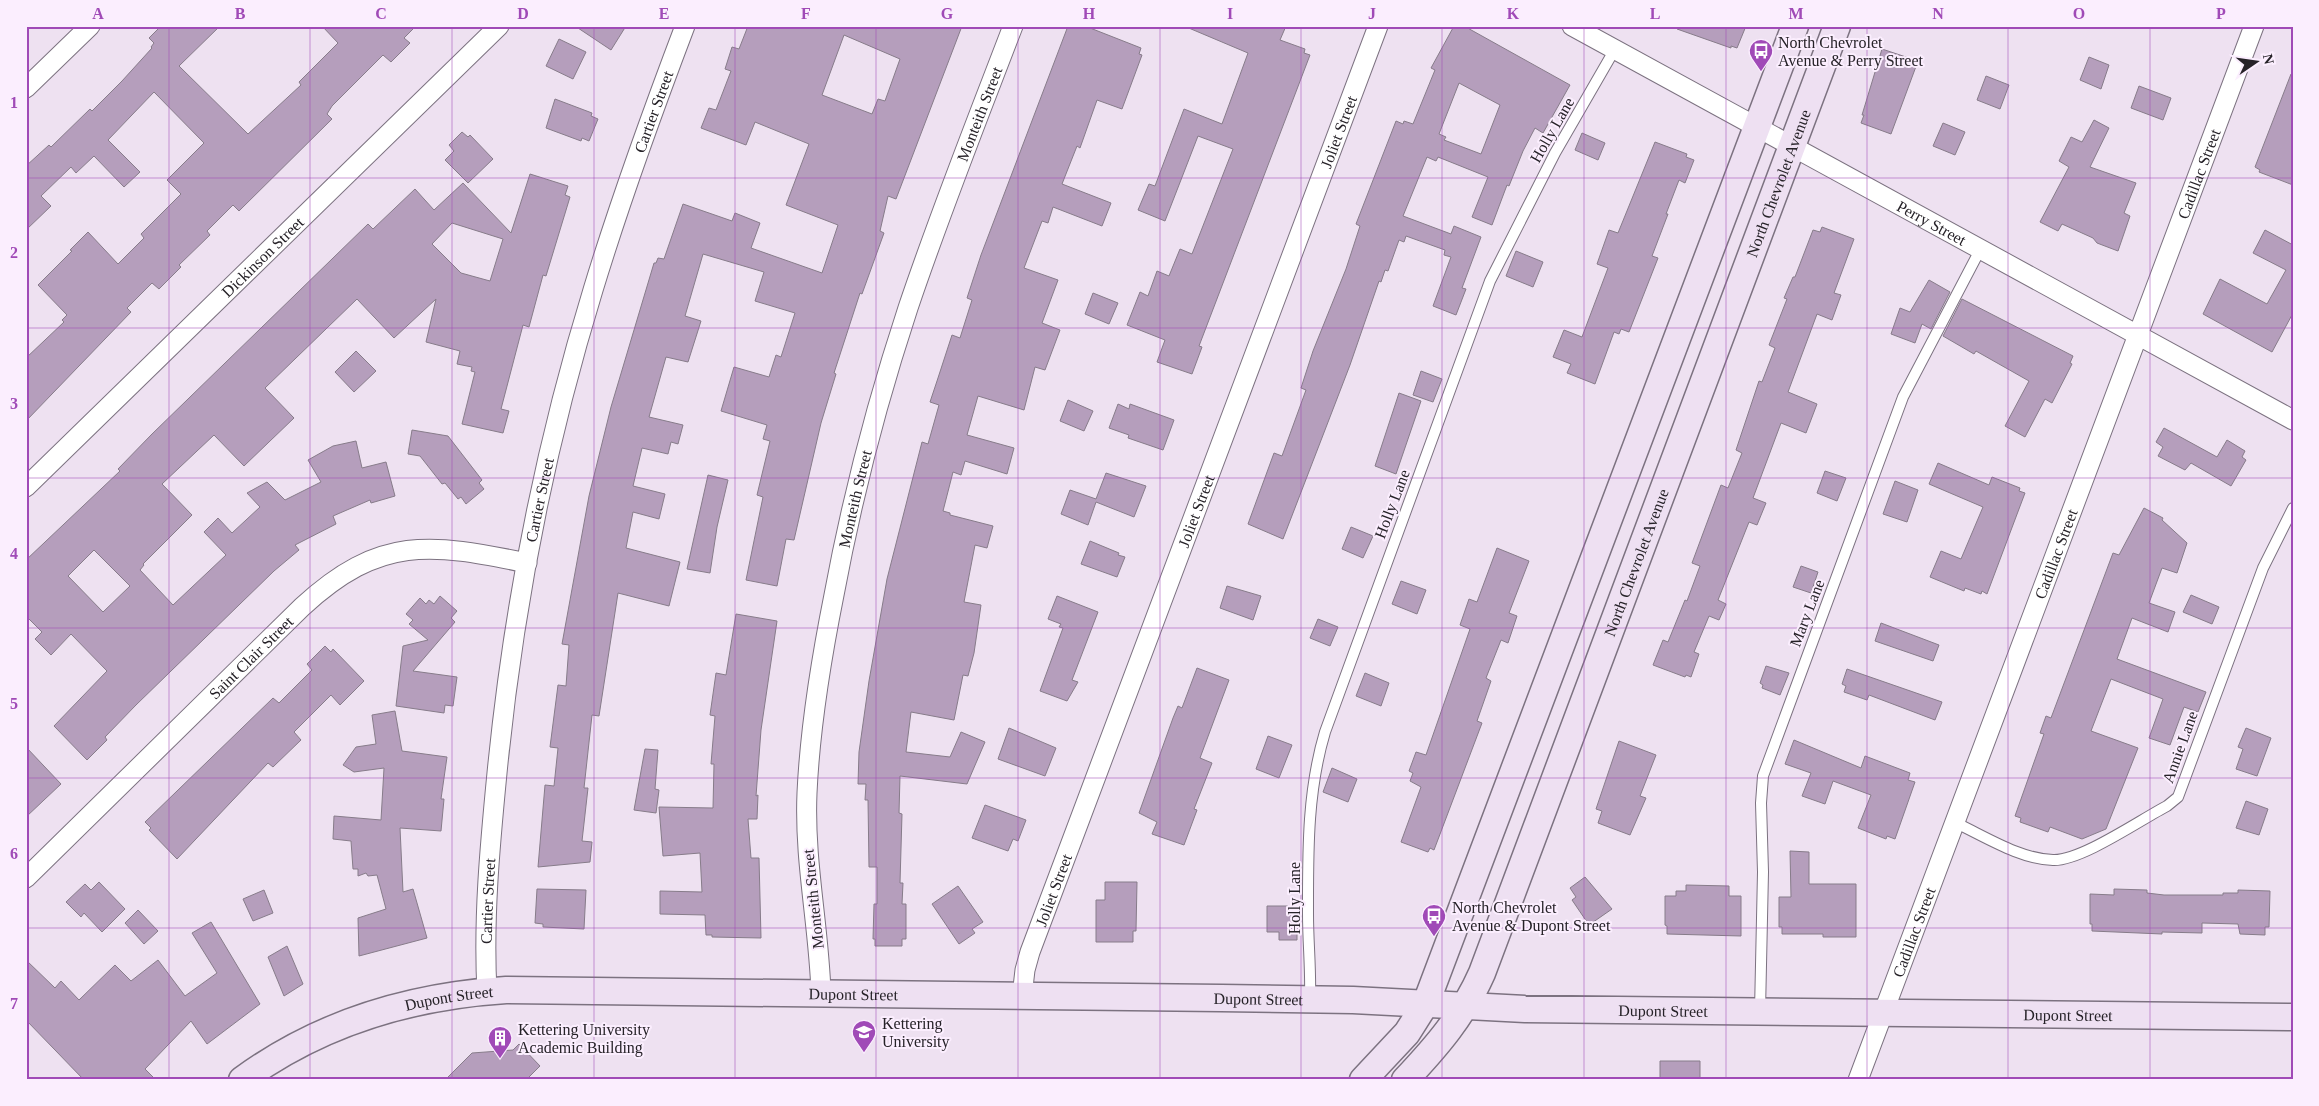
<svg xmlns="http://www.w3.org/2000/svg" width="2319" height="1106" viewBox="0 0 2319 1106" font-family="Georgia,serif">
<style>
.building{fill:#b59ebc;stroke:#877c8a;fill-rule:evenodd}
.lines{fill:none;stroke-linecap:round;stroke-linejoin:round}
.lane-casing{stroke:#7c7280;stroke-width:12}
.street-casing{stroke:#7c7280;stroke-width:21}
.secondary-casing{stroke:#7c7280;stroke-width:29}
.lane{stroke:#fff;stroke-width:10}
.street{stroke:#fff;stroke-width:19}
.secondary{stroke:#eee0f2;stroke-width:26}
.grid{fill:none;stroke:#a04ab7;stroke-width:1;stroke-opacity:0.55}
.labels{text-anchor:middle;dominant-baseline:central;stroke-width:4;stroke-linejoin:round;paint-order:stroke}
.poi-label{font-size:16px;fill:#262228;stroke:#fbeefe;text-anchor:start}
.street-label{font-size:16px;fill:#262228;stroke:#fbeefe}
.neatline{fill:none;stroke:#a04ab7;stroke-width:2}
.grid-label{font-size:16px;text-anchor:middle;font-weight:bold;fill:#a04ab7}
</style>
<rect width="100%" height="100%" fill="#eee1f1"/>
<!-- building -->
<path class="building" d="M161 26H220L179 66 248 134 301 85 299 82 338 43 322 26H416L404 38 410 43 391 62 383 55 332 106 327 114 332 119 239 211 233 205 207 231 210 235 179 265 181 267 159 289 152 283 127 308 131 312 26 421V358L64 322 62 320 67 315 38 285 72 251 70 250 88 232 118 264 144 238 141 234 181 194 167 180 204 143 154 92 108 140 140 172 124 187 94 156 76 173 71 167 41 196 51 206 26 230V166L49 145 51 147 90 109 92 111 122 81 152 48 151 47 154 43 149 38Z
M575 26H626L611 50Z
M748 26H962L896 199 888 196 880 231 884 233 862 294 860 293 834 373 836 374 821 423 794 540 786 539 777 586 746 580 763 497 757 495 770 441 763 439 767 425 721 411 734 367 769 377 776 355 781 357 795 313 755 301 764 272 703 254 685 316 701 321 688 362 666 357 649 417 683 425 678 444 671 442 668 454 642 448 633 486 665 494 659 519 633 512 626 548 680 562 669 606 618 593 599 716 592 715 584 788H588L582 841 592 842 590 862 538 867 545 785 554 786 558 748 550 747 558 685 566 686 569 645 562 644 589 496 611 407 654 263H656L658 258 664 259 683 204 732 221 735 213 760 223 751 248 822 273 838 225 786 205 809 144 755 122 746 145 701 128 709 108 716 110 731 71 725 69 732 47 739 49ZM844 35 900 59 885 101 878 99 872 114 822 95Z
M1068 26H1085L1141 48 1139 54 1142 55 1122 109 1097 100 1080 148 1077 146 1062 184 1111 203 1102 226 1053 207 1048 223 1042 221 1024 268 1058 280 1042 323 1060 330 1045 370 1035 367 1024 410 978 396 967 435 1014 448 1007 474 965 461 961 475 953 472 943 511 950 513V515L993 526 987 548 975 545 964 602 981 605 974 653 968 676 963 675 954 720 911 712 906 752 950 757 961 732 985 742 967 784 900 776 899 813 902 814 900 883H903L902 904H906V939H902V946H875V939H873L874 904H877V867H869L868 800H865L866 784H858L859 752 869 681 887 579 922 442 928 444 939 405 930 402 937 381 952 335 960 338 972 300 967 298 981 255Z
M1184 26H1286L1280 40 1305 49 1304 53 1310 55 1199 346 1202 347 1192 374 1157 362 1165 340 1127 325 1140 292 1148 296 1157 271 1169 276 1180 249 1192 254 1233 149 1198 136 1165 221 1138 210 1149 184 1155 186 1184 109 1222 124 1248 53Z
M1454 26H1464L1570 85 1543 133 1535 128 1523 151 1509 186 1507 185 1492 225 1472 217 1488 177 1438 157 1436 161 1427 157 1403 216 1451 234 1454 226 1481 237 1462 288 1466 289 1456 315 1433 306 1451 257 1444 255 1445 250 1406 236 1404 242 1399 240 1388 271 1385 270 1381 282 1379 281 1350 365 1283 539 1248 524 1274 453 1282 456 1306 390 1301 388 1313 351 1346 269 1360 226 1356 224 1396 121 1403 124 1404 121 1413 124 1435 70 1431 68ZM1459 83 1500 105 1481 154 1444 140 1446 137 1439 134Z
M1677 26H1746L1737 48 1731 46V48L1677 29Z
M559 39 586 52 573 79 546 66Z
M1882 49 1918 61 1891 134 1861 123 1864 115H1862Z
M2089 57 2109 65 2101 89 2080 80Z
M2291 74H2293V185L2259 172 2260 170 2255 167Z
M1986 76 2009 85 2000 109 1977 100Z
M2139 86 2171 98 2163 120 2131 108Z
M555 99 592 113 591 116 598 119 589 141 582 138 581 141 546 128Z
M2094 120 2109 128 2090 167 2136 183 2124 213 2130 216 2118 251 2097 243 2093 238 2062 224 2058 231 2040 222 2069 167 2059 161 2071 137 2082 142Z
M1943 123 1965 132 1955 155 1933 146Z
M462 132 468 137 470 135 493 159 468 183 445 160 454 151 449 145Z
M1582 133 1605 143 1598 160 1575 150Z
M1655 142 1687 154 1686 157 1694 160 1685 183 1679 180 1666 214H1668L1652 256 1658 258 1629 332 1621 329 1619 334 1614 332 1595 384 1567 373 1571 364 1553 357 1564 330 1582 337 1608 268 1597 264 1609 230 1618 233Z
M530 174 568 186 565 195 570 197 546 276 543 275 529 327 523 325 501 409 509 411 503 433 462 424 475 372 471 371 472 367 457 364 460 351 426 342 436 299 394 338 357 299 265 388 294 418 244 466 214 435 162 484 192 515 143 564 144 565 140 570 173 605 226 555 204 532 218 518 232 533 260 507 247 493 267 482 285 500 321 482 308 460 333 446 356 441 362 468 386 462 395 496 371 503 370 500 333 516 336 524 295 545 299 550 274 571 136 705 105 737 107 740 87 760 54 726 107 671 71 634 51 655 35 639 42 632 26 616V560L120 471 118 469 152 434 368 224 373 229 415 189 434 210 463 183 511 233ZM452 223 503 239 490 281 461 273 432 244ZM94 550 130 586 103 612 68 576Z
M1822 227 1854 239 1834 293 1841 295 1832 320 1817 314 1788 392 1817 404 1806 433 1781 423 1753 498 1766 503 1757 525 1749 522 1718 600 1726 604 1719 620 1709 616 1694 652 1699 654 1691 677 1686 675 1685 677 1653 665 1663 640 1668 642 1685 600 1687 601 1700 566 1692 563 1721 485 1728 488 1742 453 1736 450 1759 381 1762 382 1775 348 1769 345 1787 299 1784 298 1793 277H1795L1813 230 1820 232Z
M2265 230 2293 245V313L2272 352 2203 314 2220 279 2267 304 2286 270 2253 253Z
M1516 251 1543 262 1533 287 1506 276Z
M1929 280 1950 292 1931 329 1922 324 1915 343 1891 334 1900 308 1910 312Z
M1093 293 1118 303 1109 324 1085 314Z
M1962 299 2073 356 2070 363 2072 364 2052 403 2045 399 2025 437 2005 426 2029 381 1976 351 1974 354 1943 336Z
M356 351 376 371 354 392 335 372Z
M1421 371 1442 379 1433 402 1413 395Z
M1399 393 1421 401 1396 474 1375 466Z
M1068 400 1093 411 1084 431 1060 421Z
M1118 404 1129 409 1130 404 1174 420 1163 450 1128 438 1129 435 1109 428Z
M2164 428 2217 457 2227 440 2245 451 2242 457 2246 460 2231 486 2191 463 2185 470 2158 456 2163 447 2156 442Z
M412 430 448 436 482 480 479 483 484 489 466 504 461 497 458 499 445 483 442 484 420 456 408 454Z
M1938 463 1989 485 1992 477 2020 488 2019 491 2025 493 1987 594 1982 591 1981 594 1965 588 1964 591 1930 577 1941 551 1961 559 1983 507 1929 484Z
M1825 471 1846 478 1837 501 1817 493Z
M1106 473 1146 486 1134 517 1096 502 1088 525 1061 514 1070 490 1096 499Z
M708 475 728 480 717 527 710 573 687 569Z
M1895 481 1918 490 1907 522 1883 514Z
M2144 508 2163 518 2162 520 2187 543 2177 573 2162 568 2149 603 2175 612 2168 632 2132 618 2117 659 2206 692 2198 712 2184 707 2170 745 2149 738 2163 699 2111 679 2091 731 2138 748 2106 829 2082 839 2050 827 2048 832 2020 822 2021 818 2015 816 2044 734 2040 733 2046 716 2051 718 2113 553 2119 555Z
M1351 527 1373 536 1363 558 1342 549Z
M1090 541 1119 553 1118 555 1125 557 1117 577 1081 564Z
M1497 548 1529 561 1509 613 1517 616 1508 643 1501 640 1486 678 1491 681 1477 721 1482 723 1434 850 1430 848 1428 852 1401 842 1421 787 1410 781 1413 773 1409 771 1416 752 1426 755 1470 629 1460 625 1469 599 1477 602Z
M1801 566 1818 572 1811 593 1793 587Z
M1401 581 1426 590 1417 614 1392 604Z
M1227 586 1261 596 1253 620 1220 608Z
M2191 595 2219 607 2212 624 2183 612Z
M440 596 457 611 451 618 455 622 413 671 457 677 453 706 445 705 444 713 396 706 403 646 428 640 409 624 413 620 406 614 420 598 426 604 429 600 434 604Z
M1057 596 1098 612 1072 680 1078 682 1067 701 1040 691 1063 628 1059 627 1061 624 1048 619Z
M736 614 777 621 761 730 756 796 758 795 757 819H748L751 858H759L761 938 712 937V935H706L705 915 660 914V891L702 892 700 853 663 856 659 807 713 808 714 764H711L715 716 710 715 716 673 726 675Z
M1318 619 1338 627 1330 646 1310 638Z
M1881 623 1939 645 1933 661 1875 641Z
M325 646 331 652 333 649 364 681 340 705 331 695 294 732 301 740 273 767 268 763 177 859 149 830 151 828 145 822 273 698 279 703 312 670 307 664Z
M1766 666 1789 673 1780 695 1762 688 1763 685 1760 683Z
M1197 668 1229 680 1200 758 1212 763 1194 809 1197 810 1184 845 1152 834 1157 822 1139 813 1173 718 1178 706 1182 708Z
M1847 669 1942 702 1935 720 1869 695 1867 700 1844 692 1846 686 1842 684Z
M1365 673 1389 683 1381 706 1356 696Z
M395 711 402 751 447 757 441 799H444L441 831 400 828 403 892 413 889 427 938 359 956 358 918 386 909 377 875 368 876 366 873 358 876V869H353L351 841 333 839 334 816 381 820 384 768 354 772 343 765 356 747 376 744 372 715Z
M1009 728 1056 748 1045 776 998 759Z
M2246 728 2271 738 2257 776 2236 769 2243 749 2238 747Z
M1268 736 1292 745 1279 778 1256 769Z
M1794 740 1861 768 1865 756 1910 773 1908 780 1915 782 1895 839 1887 836 1886 839 1858 828 1871 795 1833 781 1825 804 1802 796 1811 773 1785 764Z
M1619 741 1656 755 1640 796 1646 798 1630 835 1598 823 1602 811 1596 809Z
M26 747 61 784 26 817Z
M645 749 658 750 655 789 659 790 656 813 634 810Z
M1332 768 1357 779 1348 802 1323 792Z
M2246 801 2268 809 2259 835 2236 828Z
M985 805 1026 820 1018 841 1013 839 1008 851 972 838Z
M1790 851 1809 852V884H1856V937H1823V934H1782V927H1779V897H1791Z
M1585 877 1612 909 1589 925 1572 900 1576 897 1570 888Z
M99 882 125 909 102 932 84 913 81 917 66 902 85 884 91 890Z
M1105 882H1137L1136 931H1133V942H1096V900H1105Z
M1686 885 1729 886V896H1741V936L1667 934V926L1665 925V896H1676V891H1686Z
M958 886 983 922 972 929 975 933 959 944 932 904Z
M537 889 586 890 584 929 543 927V924L535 923Z
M2114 889 2147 890V893L2164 895H2223V893H2238V890L2270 891 2269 927H2265V935L2240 934 2238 924 2202 923V933L2162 932V934L2092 931V924H2090V894L2114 895Z
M264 890 273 913 253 921 243 899Z
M1267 906H1288V910H1294V918H1297V940H1279V932H1267Z
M138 910 158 931 144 944 125 923Z
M211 922 260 1004 207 1044 191 1021 145 1069 156 1080H84L26 1020V960L55 988 61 981 79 1000 115 965 131 981 158 960 185 996 217 973 192 933Z
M287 946 303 984 284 996 268 957Z
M519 1044 540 1066 526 1080H445L472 1053 513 1050Z
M1660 1061H1700V1080H1660Z"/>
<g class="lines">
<!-- lane casing -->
<g class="lane-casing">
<path id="lane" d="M1956 823C1986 837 2020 859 2053 860 2081 861 2140 820 2167 806L2178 797 2263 568 2293 508
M1310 998C1311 970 1308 943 1308 914 1308 853 1307 792 1325 732L1490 281 1555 153 1615 49
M1760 1011 1763 872 1761 803 1763 776 1903 397 1980 250"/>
</g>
<!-- street casing -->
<g class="street-casing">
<g id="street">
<path id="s1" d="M1572 26 2293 420"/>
<path d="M26 88 90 26"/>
<path id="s2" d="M26 487 499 26"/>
<path id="s3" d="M26 878 302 607C380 535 430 543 527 563"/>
<path id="s4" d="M487 992C483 919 490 845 497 773 513 610 545 446 593 290 620 201 652 113 685 26"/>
<path id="s5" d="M821 993C819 926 804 861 807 793 810 726 821 660 834 595 852 498 877 402 908 308 940 213 977 120 1013 26"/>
<path id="s6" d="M1022 996 1025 970 1030 952 1378 26"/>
<path id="s7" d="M1858 1080 2254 26"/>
</g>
</g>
<!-- secondary casing -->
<g class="secondary-casing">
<g id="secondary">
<path id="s8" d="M242 1080C320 1023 411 996 506 990L1221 998 1353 1000 1525 1009 2293 1017"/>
<path d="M1363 1080 1407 1033 1426 1003 1795 26"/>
<path id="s9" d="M1405 1080C1437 1046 1463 1016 1482 973L1837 26"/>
</g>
</g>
<!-- lane -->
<use href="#lane" class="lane"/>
<!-- street -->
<use href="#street" class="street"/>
<!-- secondary -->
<use href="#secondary" class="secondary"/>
</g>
<!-- grid -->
<path class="grid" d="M169 26V1080M310 26V1080M452 26V1080M594 26V1080M735 26V1080M876 26V1080M1018 26V1080M1160 26V1080M1301 26V1080M1442 26V1080M1584 26V1080M1726 26V1080M1867 26V1080M2008 26V1080M2150 26V1080M26 178H2293M26 328H2293M26 478H2293M26 628H2293M26 778H2293M26 928H2293"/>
<!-- icons -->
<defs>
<g id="bus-pin" transform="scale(1.25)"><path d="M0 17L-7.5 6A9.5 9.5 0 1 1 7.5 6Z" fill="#a04ab7" stroke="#fbeefe"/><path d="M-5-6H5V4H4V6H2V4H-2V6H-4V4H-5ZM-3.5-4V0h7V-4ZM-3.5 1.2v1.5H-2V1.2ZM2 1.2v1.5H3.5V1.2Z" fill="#fff"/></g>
<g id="university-pin" transform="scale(1.25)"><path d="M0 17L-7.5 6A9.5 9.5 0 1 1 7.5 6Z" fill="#a04ab7" stroke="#fbeefe"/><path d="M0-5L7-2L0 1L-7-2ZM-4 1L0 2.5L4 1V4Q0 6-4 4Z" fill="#fff"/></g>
<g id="building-pin" transform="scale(1.25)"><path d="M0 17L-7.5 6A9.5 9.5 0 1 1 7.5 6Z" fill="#a04ab7" stroke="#fbeefe"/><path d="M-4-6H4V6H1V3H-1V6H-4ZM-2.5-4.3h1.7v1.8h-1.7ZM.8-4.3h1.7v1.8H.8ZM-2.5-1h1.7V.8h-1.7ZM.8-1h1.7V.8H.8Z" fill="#fff"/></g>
</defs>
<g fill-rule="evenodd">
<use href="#bus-pin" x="1761" y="51"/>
<use href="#bus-pin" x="1434" y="916"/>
<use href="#university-pin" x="864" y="1032"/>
<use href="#building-pin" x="500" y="1038"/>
</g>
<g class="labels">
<!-- poi labels -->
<g class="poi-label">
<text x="1778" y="42">North Chevrolet<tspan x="1778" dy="18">Avenue &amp; Perry Street</tspan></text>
<text x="1452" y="907">North Chevrolet<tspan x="1452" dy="18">Avenue &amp; Dupont Street</tspan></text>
<text x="882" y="1023">Kettering<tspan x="882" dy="18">University</tspan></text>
<text x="518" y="1029">Kettering University<tspan x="518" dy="18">Academic Building</tspan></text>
</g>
<!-- street labels -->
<g class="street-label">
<text stroke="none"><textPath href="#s4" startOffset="901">Cartier Street</textPath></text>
<text stroke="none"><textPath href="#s5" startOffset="904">Monteith Street</textPath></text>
<text transform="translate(1552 130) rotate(-60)">Holly Lane</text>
<text stroke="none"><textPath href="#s6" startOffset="921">Joliet Street</textPath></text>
<text stroke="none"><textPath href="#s7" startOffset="968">Cadillac Street</textPath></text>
<text stroke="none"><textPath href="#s9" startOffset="976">North Chevrolet Avenue</textPath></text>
<text stroke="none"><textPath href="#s1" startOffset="410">Perry Street</textPath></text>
<text stroke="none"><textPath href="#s2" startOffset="330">Dickinson Street</textPath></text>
<text stroke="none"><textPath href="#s5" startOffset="499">Monteith Street</textPath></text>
<text stroke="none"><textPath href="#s4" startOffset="496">Cartier Street</textPath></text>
<text transform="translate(1392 504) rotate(-69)">Holly Lane</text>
<text stroke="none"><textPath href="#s6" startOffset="516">Joliet Street</textPath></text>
<text stroke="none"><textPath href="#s7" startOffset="562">Cadillac Street</textPath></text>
<text stroke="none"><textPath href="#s9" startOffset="571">North Chevrolet Avenue</textPath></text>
<text transform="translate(1807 613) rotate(-69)">Mary Lane</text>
<text stroke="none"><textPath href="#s3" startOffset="315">Saint Clair Street</textPath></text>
<text transform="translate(2180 747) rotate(-70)">Annie Lane</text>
<text stroke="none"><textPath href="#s6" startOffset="111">Joliet Street</textPath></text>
<text transform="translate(1294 898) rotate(-90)">Holly Lane</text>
<text transform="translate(813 899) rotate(-96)">Monteith Street</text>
<text stroke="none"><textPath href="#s4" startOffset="91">Cartier Street</textPath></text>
<text stroke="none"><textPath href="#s7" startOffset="158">Cadillac Street</textPath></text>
<text stroke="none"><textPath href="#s8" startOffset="630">Dupont Street</textPath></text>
<text stroke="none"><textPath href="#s8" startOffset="225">Dupont Street</textPath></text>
<text stroke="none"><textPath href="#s8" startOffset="1035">Dupont Street</textPath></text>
<text stroke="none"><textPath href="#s8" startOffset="1440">Dupont Street</textPath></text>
<text stroke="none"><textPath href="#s8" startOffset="1845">Dupont Street</textPath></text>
</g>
</g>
<!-- border -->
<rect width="2319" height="1106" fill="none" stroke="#fbeefe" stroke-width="55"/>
<!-- north arrow -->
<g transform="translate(2256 62) rotate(77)" stroke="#fbeefe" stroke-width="4" paint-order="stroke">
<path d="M0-4L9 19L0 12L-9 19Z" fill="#262228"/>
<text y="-8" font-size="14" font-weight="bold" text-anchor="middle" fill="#262228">N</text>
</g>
<rect x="28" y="28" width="2264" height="1050" class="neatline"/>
<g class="grid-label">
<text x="98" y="19">A</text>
<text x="240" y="19">B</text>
<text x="381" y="19">C</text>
<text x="523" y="19">D</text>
<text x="664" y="19">E</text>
<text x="806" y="19">F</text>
<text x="947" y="19">G</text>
<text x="1089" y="19">H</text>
<text x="1230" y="19">I</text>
<text x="1372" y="19">J</text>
<text x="1513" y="19">K</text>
<text x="1655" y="19">L</text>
<text x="1796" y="19">M</text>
<text x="1938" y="19">N</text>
<text x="2079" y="19">O</text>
<text x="2221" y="19">P</text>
<text x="14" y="108">1</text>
<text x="14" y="258">2</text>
<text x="14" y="409">3</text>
<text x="14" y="559">4</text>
<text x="14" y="709">5</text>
<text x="14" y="859">6</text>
<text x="14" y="1009">7</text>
</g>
</svg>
